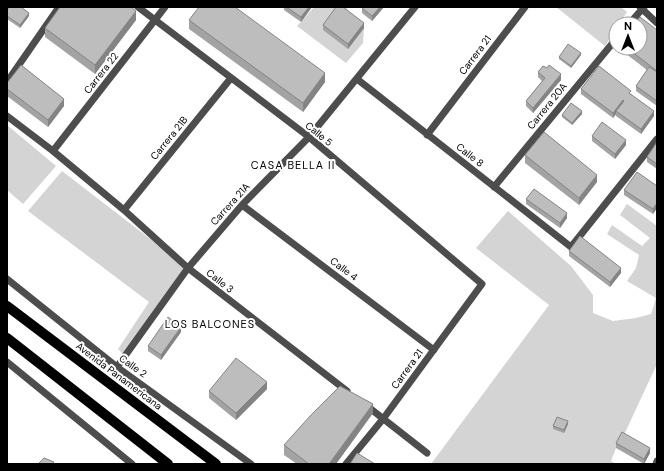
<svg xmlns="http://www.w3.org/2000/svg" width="664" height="471" viewBox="0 0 664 471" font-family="'DM Sans',sans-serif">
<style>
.green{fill:#d4d4d4}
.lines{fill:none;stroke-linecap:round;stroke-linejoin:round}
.minor{stroke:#4d4d4d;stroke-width:7}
.major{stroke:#000;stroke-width:10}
.wall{fill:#a3a3a3}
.shaded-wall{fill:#848484}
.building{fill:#bdbdbd;stroke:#848484}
.labels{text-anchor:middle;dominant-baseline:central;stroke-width:4;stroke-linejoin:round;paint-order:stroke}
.street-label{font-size:10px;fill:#000;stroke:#fff}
.neighbourhood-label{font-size:11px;letter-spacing:1px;fill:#000;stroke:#fff}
</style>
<rect width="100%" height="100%" fill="#fff"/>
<!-- green -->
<path class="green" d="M314 7H348L344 13 364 28 363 43 346 63 297 26 301 22Z
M556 7H621L627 12 619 24H616V29L605 46Z
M7 125 56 166 23 204 7 190Z
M62 171 188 268 127 358 118 349 149 302 28 211Z
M627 204 657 226V364L623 437 616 448 611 461 616 464H431L549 305 476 248 508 211 571 266 593 295V313L613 321 636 318 651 314 656 298 627 281 636 268 639 255 607 234 612 225 642 246 650 238 620 215Z"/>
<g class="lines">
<!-- minor -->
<path class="minor" d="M138 7 309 137 482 284 383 419 346 464
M640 7 657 23
M629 24 644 7
M357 79 571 247 657 139
M7 82 59 7
M7 116 53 151 124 210 188 268 347 391
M427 135 525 7
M53 151 165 7
M494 187 616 39
M242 205 434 350
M124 210 231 78
M7 279 117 367 251 464
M7 362 132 464
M117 367 188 268 242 205 309 137 415 7
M367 406 427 453
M656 464 657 461"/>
<!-- major -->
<path class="major" d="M7 306 216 464
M7 338 168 464"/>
</g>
<!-- wall -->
<path class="wall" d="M284 7H312L301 22 284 10Z
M384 7 372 21 362 13V8Z
M7 10 29 16 20 28 7 19Z
M136 20 95 74 45 37V28Z
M189 20 325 82 303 112 189 29Z
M323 25 364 28 348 49 323 30Z
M657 30V106L636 91V86L647 70 621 50V48H640Z
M581 55 571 68 559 59V57Z
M538 72 561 80 533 113 526 106V101L542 81 538 77Z
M7 83 64 106 48 127 7 96Z
M581 89 631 94 654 116 641 134 616 116V114L613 118 581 94Z
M582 114 572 125 562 117V115Z
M592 136 626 145 615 159 592 141Z
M657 142V169L647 162V157Z
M525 155 597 182 579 205 525 163Z
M657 186V208L653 214 624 195V190Z
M526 199 567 218 560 228 526 204Z
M569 251 621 273 610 287 569 256Z
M181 332 161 360 148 351V346Z
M267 389 236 420 209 398V391Z
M373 413 336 464H297L284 455V445Z
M568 424 564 433 553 429V426Z
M616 443 650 453 644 464 616 448Z"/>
<!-- shaded-wall -->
<path class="shaded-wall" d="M309 7H312L301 22V17Z
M380 7H384L372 21V16Z
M136 11V20L95 74V65Z
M29 13V16L20 28V25Z
M364 23V28L348 49V44Z
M581 53V55L571 68V66Z
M325 73V82L303 112V103Z
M561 74V80L533 113V108Z
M64 99V106L48 127V120Z
M623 100V105L616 111V114L613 118V113Z
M582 111V114L572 125V123Z
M654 111V116L641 134V129Z
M626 140V145L615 159V154Z
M597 175V182L579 205V198Z
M657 203V208L653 214V209Z
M567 213V218L560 228V223Z
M621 268V273L610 287V282Z
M181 327V332L161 360V355Z
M267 382V389L236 420V413Z
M373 404V413L336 464H329Z
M568 421V424L564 433V430Z
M650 448V453L644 464V459Z"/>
<!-- building -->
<path class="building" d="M9 7H21L29 13 20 25 7 16V10Z
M60 7H131L136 11 95 65 45 28Z
M199 7H235L325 73 303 103 189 20Z
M286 7H309L301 17Z
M336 7H343L364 23 348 44 323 25Z
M362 7H380L372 16 362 8Z
M640 17 657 30V71L627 48H640V24H635Z
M568 44 581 53 571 66 559 57Z
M21 65 64 99 48 120 7 89V83Z
M549 65 561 74 533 108 526 101 545 78 538 72 543 66 547 68Z
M599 66 631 91 629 93 654 111 641 129 616 111 624 101 623 100 613 113 581 89Z
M649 67 657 72V101L636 86Z
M571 103 582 111 572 123 562 115Z
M602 122 626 140 615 154 592 136Z
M544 132 597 175 579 198 525 155Z
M657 142V164L647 157Z
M637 172 657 186V203L653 209 624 190Z
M534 189 567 213 560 223 526 199Z
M580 236 621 268 610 282 569 251Z
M168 317 181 327 161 355 148 346Z
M236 358 267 382 236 413 209 391Z
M340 386 373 404 329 464H309L284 445 311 415Z
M557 417 568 421 564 430 553 426Z
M622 432 650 448 644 459 616 443Z
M357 453 375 464H350Z
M44 458 54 462 52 464H38Z"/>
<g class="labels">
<!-- street labels -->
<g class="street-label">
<text transform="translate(475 55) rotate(-53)">Carrera 21</text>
<text transform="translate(101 73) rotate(-52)">Carrera 22</text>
<text transform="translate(547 106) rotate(-51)">Carrera 20A</text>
<text transform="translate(319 134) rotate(39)">Calle 5</text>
<text transform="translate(169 138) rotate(-51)">Carrera 21B</text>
<text transform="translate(470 155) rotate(38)">Calle 8</text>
<text transform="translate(230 204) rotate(-48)">Carrera 21A</text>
<text transform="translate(344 269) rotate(37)">Calle 4</text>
<text transform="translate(220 281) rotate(38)">Calle 3</text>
<text transform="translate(133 366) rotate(36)">Calle 2</text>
<text transform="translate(407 369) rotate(-54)">Carrera 21</text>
<text transform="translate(119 376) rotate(37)">Avenida Panamericana</text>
</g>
<!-- neighbourhood labels -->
<g class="neighbourhood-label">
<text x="293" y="165">CASA BELLA II</text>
<text x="210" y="324">LOS BALCONES</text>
</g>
</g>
<!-- border -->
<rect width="664" height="471" fill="none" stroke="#000000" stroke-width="16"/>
<!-- north arrow -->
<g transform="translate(628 36)"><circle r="19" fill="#ffffff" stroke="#999999"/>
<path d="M0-3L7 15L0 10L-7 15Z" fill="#000000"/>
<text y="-6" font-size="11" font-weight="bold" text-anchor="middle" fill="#000000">N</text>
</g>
</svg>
